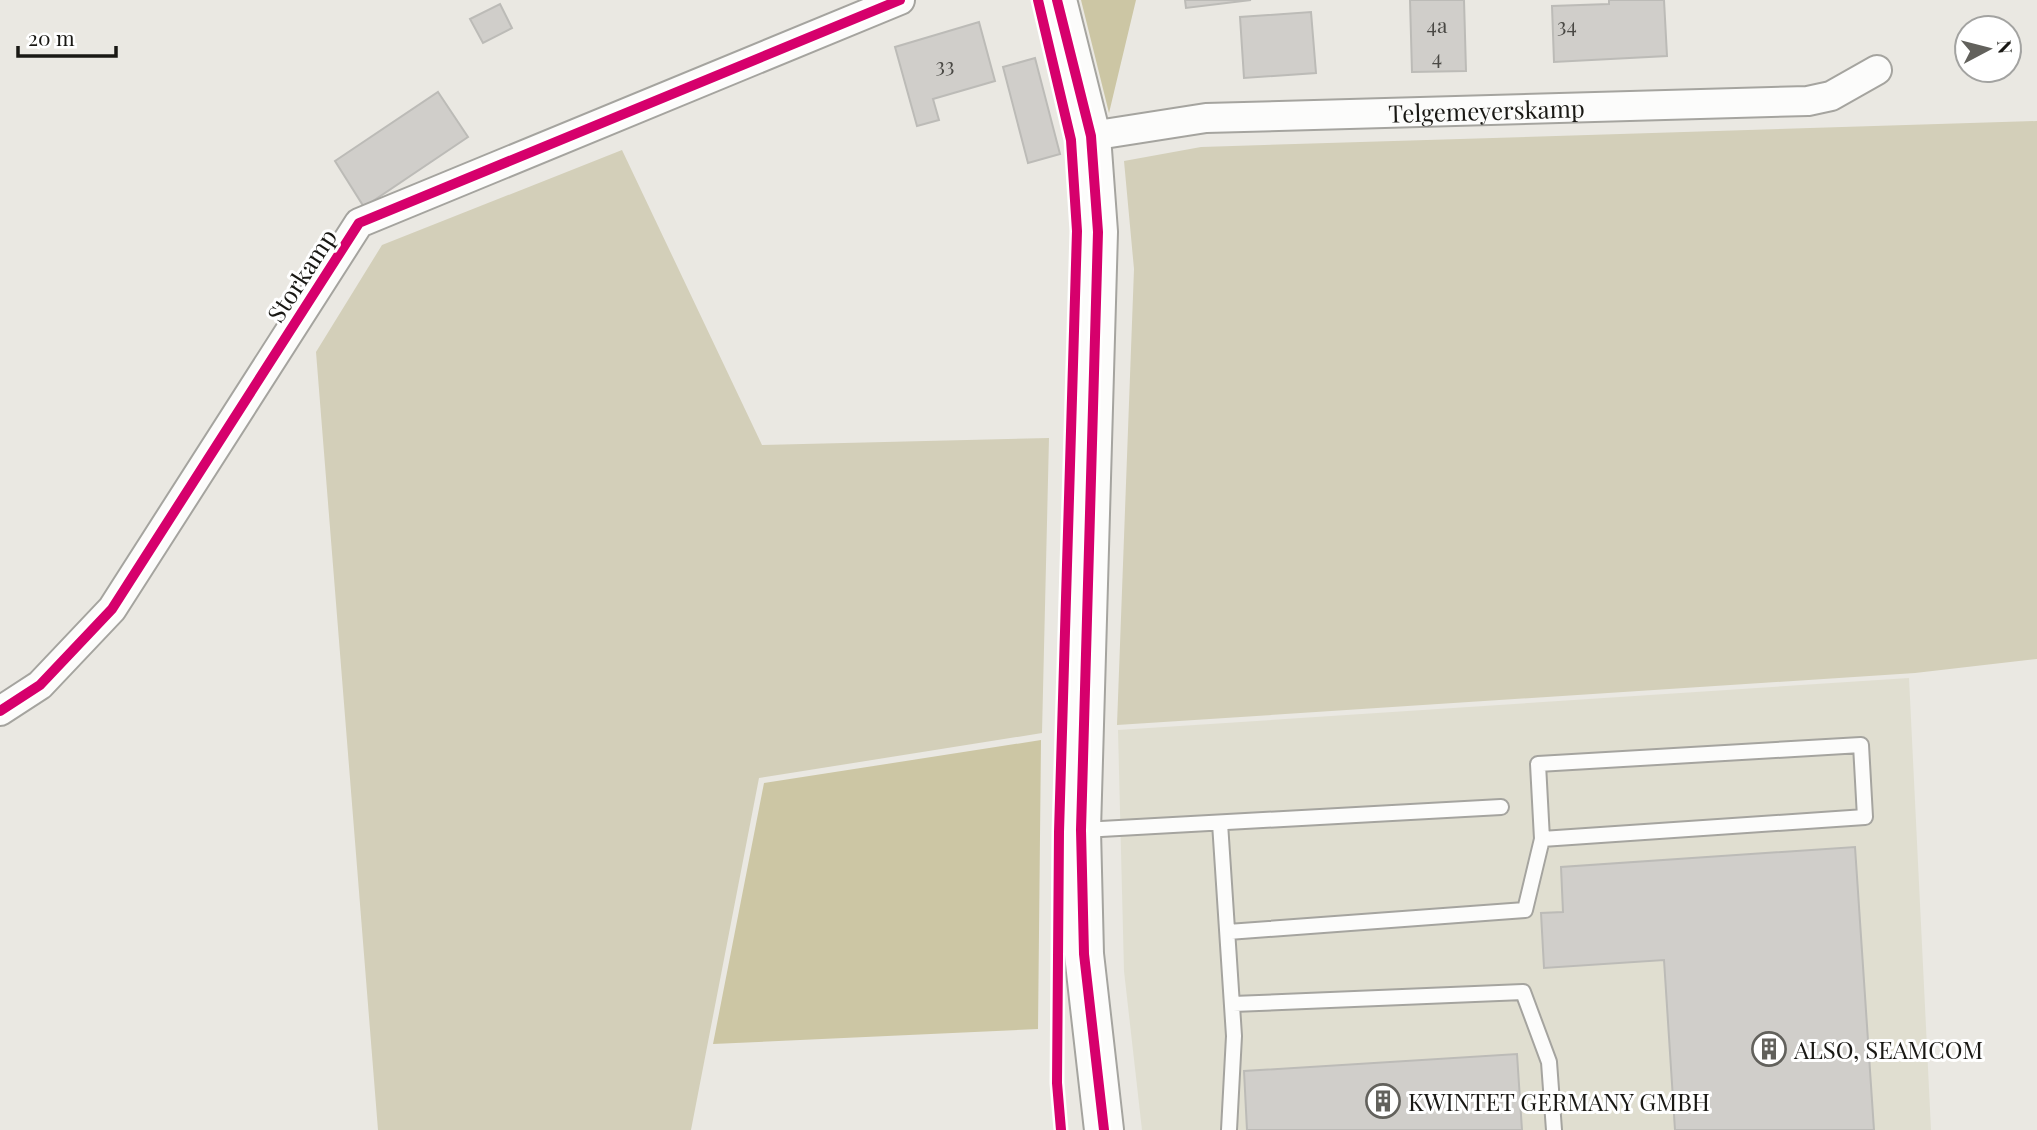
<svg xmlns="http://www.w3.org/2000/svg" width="2037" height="1130" viewBox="0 0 2037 1130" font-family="'Playfair Display',serif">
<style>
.built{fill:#e0ded0}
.green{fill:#d3cfb9}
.forest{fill:#ccc6a4}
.building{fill:#d0ceca;stroke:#bcbbb7;stroke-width:2}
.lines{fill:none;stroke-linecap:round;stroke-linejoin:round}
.lane-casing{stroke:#a5a49f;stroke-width:18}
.street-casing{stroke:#a5a49f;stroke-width:32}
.secondary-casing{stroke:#a5a49f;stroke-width:42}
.lane{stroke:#fcfcfb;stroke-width:14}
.street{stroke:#fcfcfb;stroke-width:28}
.secondary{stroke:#fcfcfb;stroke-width:38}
.cycleway-casing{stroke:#fff;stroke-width:15}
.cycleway{stroke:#d6006c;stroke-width:10}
.labels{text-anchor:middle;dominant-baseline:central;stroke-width:6;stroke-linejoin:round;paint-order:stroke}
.number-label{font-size:21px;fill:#494844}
.street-label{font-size:24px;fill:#191814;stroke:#fff}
.poi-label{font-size:24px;fill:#191814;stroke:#fff;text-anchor:start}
</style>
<rect width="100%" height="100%" fill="#eae8e2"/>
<!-- built -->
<path class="built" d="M1909 678 1931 1130H1142L1124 971 1118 730Z"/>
<!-- green -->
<path class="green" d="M2037 121V659L1915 673 1117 725 1134 269 1124 161 1201 147Z
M622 150 762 445 1049 438 1042 733 759 778 691 1130H378L316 352 382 245Z"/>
<!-- forest -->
<path class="forest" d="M1081 0H1136L1109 113Z
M1041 740 1038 1029 713 1044 764 783Z"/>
<!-- building -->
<path class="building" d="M1185 0H1251L1186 8Z
M1410 0H1464L1466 71 1412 72Z
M1609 0H1664L1667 56 1554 62 1552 6 1609 4Z
M500 4 512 28 483 43 470 19Z
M1311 12 1316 73 1244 78 1240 17Z
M979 22 995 81 933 99 939 120 917 126 895 47Z
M1035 58 1060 154 1028 163 1003 67Z
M438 92 468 137 364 207 335 161Z
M1855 847 1874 1130H1675L1664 960 1544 968 1541 913 1563 912 1561 867Z
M1517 1054 1522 1130H1247L1244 1071Z"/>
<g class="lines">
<!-- lane casing -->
<g class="lane-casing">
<path id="lane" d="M1220 823 1234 1036 1229 1130
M1083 830 1501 807
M1228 932 1525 910 1542 839 1538 764 1861 745 1865 817 1542 839
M1233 1004 1523 992 1549 1062 1554 1130"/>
</g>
<!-- street casing -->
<g class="street-casing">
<g id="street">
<path id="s1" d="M1091 136 1206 118 1808 101 1831 96 1877 70"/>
<path d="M0 711 40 685 112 609 359 223 900 0"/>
</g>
</g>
<!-- secondary casing -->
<g class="secondary-casing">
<path id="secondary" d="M1057 0 1091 136 1098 232 1081 830 1084 954 1104 1130"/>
</g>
<!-- lane -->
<use href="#lane" class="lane"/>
<!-- street -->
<use href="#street" class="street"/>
<!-- secondary -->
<use href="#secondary" class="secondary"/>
<!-- cycleway casing -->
<g class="cycleway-casing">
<path id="cycleway" d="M1038 0 1071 140 1077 231 1059 832 1057 1083 1061 1130
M1057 0 1091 136 1098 232 1081 830 1084 954 1104 1130
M0 711 40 685 112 609 359 223 900 0"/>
</g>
<!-- cycleway -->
<use href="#cycleway" class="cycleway"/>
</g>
<!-- icons -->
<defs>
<g id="building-ring" transform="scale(1.75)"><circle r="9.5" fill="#fff" stroke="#62615c" stroke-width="1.5"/><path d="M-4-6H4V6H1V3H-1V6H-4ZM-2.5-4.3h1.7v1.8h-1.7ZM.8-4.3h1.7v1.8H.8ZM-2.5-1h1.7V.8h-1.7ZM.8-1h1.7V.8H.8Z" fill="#62615c"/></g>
</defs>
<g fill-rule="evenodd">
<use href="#building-ring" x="1769" y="1049"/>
<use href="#building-ring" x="1383" y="1101"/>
</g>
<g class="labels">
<!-- number labels -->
<g class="number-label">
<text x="1437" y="24">4a</text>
<text x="1567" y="24">34</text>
<text x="1437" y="56">4</text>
<text x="945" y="64">33</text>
</g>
<!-- street labels -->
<g class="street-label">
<text stroke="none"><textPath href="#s1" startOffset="397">Telgemeyerskamp</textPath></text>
<text transform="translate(301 275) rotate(-57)">Storkamp</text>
</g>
<!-- poi labels -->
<g class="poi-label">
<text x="1794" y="1049">ALSO, SEAMCOM</text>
<text x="1408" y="1101">KWINTET GERMANY GMBH</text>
</g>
</g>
<!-- north arrow -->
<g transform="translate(1988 49) rotate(83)"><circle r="33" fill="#ffffff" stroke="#a3a3a1" stroke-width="2"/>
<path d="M0-5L12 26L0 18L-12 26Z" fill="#62615c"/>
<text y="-10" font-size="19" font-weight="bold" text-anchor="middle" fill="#191814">N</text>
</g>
<!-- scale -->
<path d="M18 46v10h98v-10" fill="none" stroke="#191814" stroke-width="3.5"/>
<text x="28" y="46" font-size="21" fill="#191814" stroke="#ffffff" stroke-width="5" paint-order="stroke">20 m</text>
</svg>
